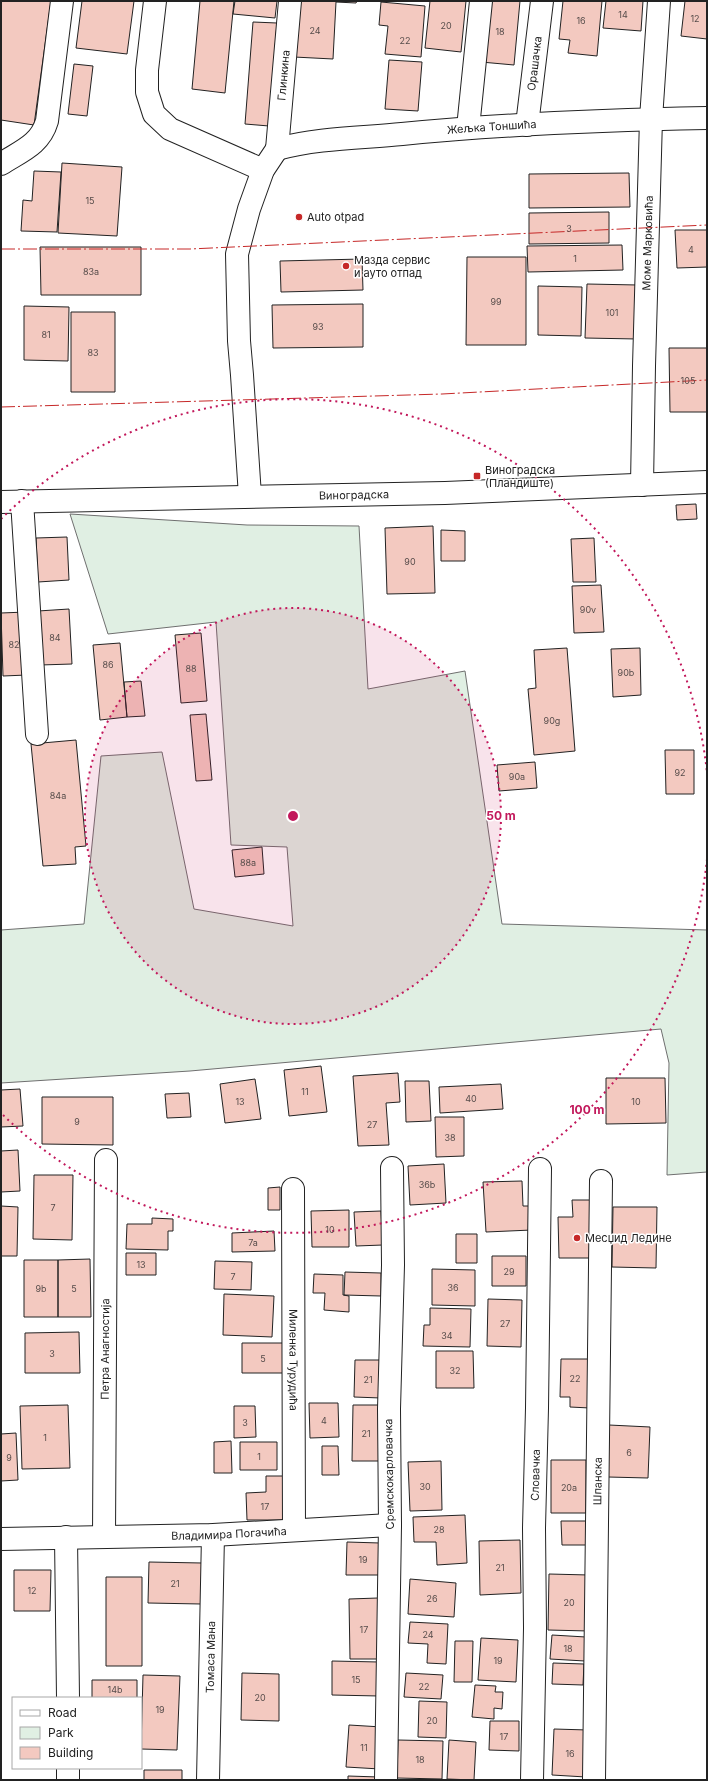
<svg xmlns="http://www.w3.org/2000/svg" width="708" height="1781" viewBox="0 0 708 1781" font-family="Inter,sans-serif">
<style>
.green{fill:#e0efe3;stroke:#6f6f6f}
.building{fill:#f3c9c0;stroke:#222}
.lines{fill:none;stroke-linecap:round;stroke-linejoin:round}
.minor-casing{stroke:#222;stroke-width:24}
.minor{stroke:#fff;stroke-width:22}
.power{stroke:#c62828;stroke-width:1;stroke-dasharray:14 3 2 3;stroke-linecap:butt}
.ring{fill:none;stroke:#c2185b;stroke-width:2;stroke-dasharray:2 4}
.poi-dot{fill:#c62828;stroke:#fff;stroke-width:1.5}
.labels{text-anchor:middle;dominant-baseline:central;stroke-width:3;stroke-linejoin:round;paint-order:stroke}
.number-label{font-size:9px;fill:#564c4a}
.street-label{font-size:11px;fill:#222;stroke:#fff}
.poi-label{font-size:11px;fill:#222;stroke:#fff;text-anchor:start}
.centre{fill:#c2185b;stroke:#fff;stroke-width:2}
.ring-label{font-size:12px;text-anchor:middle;font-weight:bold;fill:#c2185b;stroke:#fff;stroke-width:3;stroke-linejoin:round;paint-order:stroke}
</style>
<rect width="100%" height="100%" fill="#fff"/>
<!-- green -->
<path class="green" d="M70 514 247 525 359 526 368 689 465 671 502 924 707 930V1172L667 1175 669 1063 661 1029 190 1071 1 1083V930L84 924 101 756 162 752 194 909 293 926 287 847 231 845 216 622 108 634Z"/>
<!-- building -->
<path class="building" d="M1 1H51L34 125 1 120Z
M82 1H134L127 54 76 48Z
M200 1H234L225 93 192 89Z
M235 1H277L275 18 233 14Z
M298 1H357L356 3 336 2 333 59 294 57Z
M430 1H466L461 52 425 48Z
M486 1H520L514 65 481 62Z
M563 1H602L597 56 568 53 570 40 559 39Z
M606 1H643L641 31 603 28Z
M685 1H707V39L681 36Z
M381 2 425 6 421 57 385 54 388 26 379 25Z
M253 22 277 23 269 126 245 124Z
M389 60 422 62 418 111 385 109Z
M74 64 93 66 87 116 68 114Z
M62 163 122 167 117 236 58 233Z
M34 171 61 172 57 232 21 231 23 200 32 201Z
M629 173 630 207 529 208V174Z
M609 212V243L529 244V213Z
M675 230H707V267L677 268Z
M622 245 623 270 528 272 527 246Z
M40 247H141V295H41Z
M467 257H526V345H466Z
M362 259 363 290 281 292 280 261Z
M587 284 638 285 637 339 585 338Z
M538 286 582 287 581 336 538 335Z
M363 304V347L273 348 272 305Z
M24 306 69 307 68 361 24 360Z
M71 312H115V392H71Z
M669 348H707V412H670Z
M696 504 697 519 677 520 676 505Z
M433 526 435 593 387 594 385 528Z
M441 530 465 531V561H441Z
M67 537 69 580 38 582 36 538Z
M594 538 596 582H573L571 539Z
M601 585 604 632 574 633 572 586Z
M69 609 72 664 40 665 38 611Z
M26 612 27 675 3 676 1 613Z
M201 633 207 701 181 703 175 635Z
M120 643 127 717 100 720 93 645Z
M567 648 575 751 534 755 528 689 536 688 534 650Z
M640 648 641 695 613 697 611 649Z
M141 681 145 716 127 717 124 682Z
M206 714 212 780 196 781 190 715Z
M76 740 86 846 75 847 76 864 43 866 31 744Z
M665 750H694V794H666Z
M535 762 537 788 499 791 497 765Z
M262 847 264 874 235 877 232 850Z
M321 1066 327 1112 289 1116 284 1070Z
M398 1073 400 1102 386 1103 389 1145 358 1146 353 1076Z
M606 1078H665L666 1123 606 1124Z
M255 1079 261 1119 225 1123 220 1084Z
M405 1081H429L431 1121 406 1122Z
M501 1084 503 1109 440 1113 439 1087Z
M20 1089 23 1126 1 1127V1090Z
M189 1093 191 1117 167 1118 165 1094Z
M42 1097H113V1145L42 1144Z
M435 1117H464V1156L436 1157Z
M18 1150 20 1191 1 1192V1151Z
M444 1164 446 1203 410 1205 408 1166Z
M34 1175H73L72 1240 33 1239Z
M522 1181 523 1206H531L532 1230 486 1232 483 1182Z
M280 1187V1210H268V1188Z
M572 1200H594L595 1258H559L558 1217H573Z
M1 1206 18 1207 17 1256H1Z
M613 1207H657L656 1268 612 1267Z
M349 1210V1247H312L311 1211Z
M381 1211 383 1245 356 1246 354 1212Z
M152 1218 173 1219V1231H168V1250L126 1249 127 1224H152Z
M274 1231 275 1251 232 1252V1233Z
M456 1234H477V1263H456Z
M126 1253H156V1275H126Z
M492 1256H526V1286H492Z
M90 1259 91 1317H58V1260Z
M24 1260H58V1317H24Z
M215 1261 252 1262 251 1290 214 1289Z
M432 1269 475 1270V1306L432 1305Z
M345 1272 381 1273V1296L344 1295Z
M314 1274 343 1275V1295L349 1296V1312L324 1310 325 1293H313Z
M224 1294 274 1296 272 1337 223 1335Z
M488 1299 522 1300 521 1347 487 1346Z
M430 1308 471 1309 470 1347 423 1346 424 1325H430Z
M79 1332 80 1373H25V1333Z
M242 1343H284V1373H242Z
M436 1351H473L474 1388H436Z
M561 1359H591L590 1408 570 1407V1397H560Z
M355 1360H382L381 1398 354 1397Z
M309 1403H338L339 1437 310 1438Z
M68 1405 70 1468 22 1469 20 1406Z
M353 1405H380V1461H352Z
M234 1406H255L256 1437 234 1438Z
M609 1425 650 1427 648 1478 608 1477Z
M16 1433 18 1480 1 1481V1434Z
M231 1441 232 1473H214V1442Z
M240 1442H277V1470H240Z
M322 1446H338L339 1475H322Z
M551 1460H586V1513H551Z
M441 1461 442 1510 410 1511 408 1462Z
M266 1476H284V1520H247L246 1493 266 1492Z
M465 1515 467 1563 437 1565 436 1542H414L413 1517Z
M561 1521H588V1545H562Z
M520 1540 521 1593 480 1595 479 1541Z
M347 1542 380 1543 379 1575H346Z
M149 1562 202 1563 201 1604 148 1603Z
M14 1570H51L50 1611H14Z
M549 1574 589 1575V1631L548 1630Z
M106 1577H142V1666H106Z
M410 1579 456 1583 454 1617 408 1614Z
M378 1598 379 1659H350L349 1599Z
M410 1622 448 1624 446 1664 427 1663 428 1644 408 1643Z
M552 1635 586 1637 585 1661 550 1659Z
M481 1638 518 1640 516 1682 478 1680Z
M455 1641H473L472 1682H454Z
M332 1661 379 1662V1696L332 1695Z
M553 1663 584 1664 583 1685 552 1684Z
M242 1673 279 1674V1721L241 1720Z
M406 1673 443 1675 441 1699 404 1697Z
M143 1675 180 1676 177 1750 141 1749Z
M92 1680H137V1698H92Z
M475 1685 496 1686 495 1692H503L502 1709 494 1708V1719L472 1717Z
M419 1701 447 1702 446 1738 418 1737Z
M490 1721H519V1751L489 1750Z
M349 1725 382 1727 380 1769 346 1767Z
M554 1729 588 1730 586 1777 552 1775Z
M398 1740 443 1741 442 1779 397 1778Z
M449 1740 476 1742 474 1780 447 1779Z
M144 1770H182V1780H144Z
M348 1776 379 1777V1780H348Z"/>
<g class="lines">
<!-- minor casing -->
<g class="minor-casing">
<g id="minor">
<path d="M155 1 147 70V92L154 114 170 129 263 170"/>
<path id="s1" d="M527 125 542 1"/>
<path d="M468 128 481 1"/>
<path id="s2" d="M277 149C317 138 361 138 402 134 503 124 605 120 707 118"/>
<path id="s3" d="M277 149 290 1"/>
<path d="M1 164C21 151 40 145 47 121L62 1"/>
<path id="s4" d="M642 485 644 366 651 119 659 1"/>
<path d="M250 496 242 375 239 341 237 254 249 209 263 170 277 149"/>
<path d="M22 501 37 734"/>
<path id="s5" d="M1 502 445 493 707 482"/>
<path id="s6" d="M293 1189 294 1530"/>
<path d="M66 1537 68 1698"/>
<path id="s7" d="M104 1537 106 1160"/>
<path id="s8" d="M1 1539 213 1535 390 1525"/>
<path d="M68 1768V1780"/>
<path id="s9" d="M208 1780 213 1535"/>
<path d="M386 1780 390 1525 389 1409 393 1265 392 1168"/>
<path id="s10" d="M532 1780 535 1628 534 1528 537 1408 540 1169"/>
<path id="s11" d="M594 1780 601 1181"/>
</g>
</g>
<!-- minor -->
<use href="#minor" class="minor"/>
<!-- power -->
<path class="power" d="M1 249H190L707 225
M1 407 442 394 707 380"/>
</g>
<!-- distance rings -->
<circle cx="293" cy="816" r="208" fill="#c2185b" fill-opacity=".12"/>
<g class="ring">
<circle cx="293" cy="816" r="208"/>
<path d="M707 859A416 416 0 0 1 1 1113M1 519A416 416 0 0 1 707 773"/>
</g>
<!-- markers -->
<g class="poi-dot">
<circle cx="299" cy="217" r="4"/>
<circle cx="346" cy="266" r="4"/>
<rect x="473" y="472" width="8" height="8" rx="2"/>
<circle cx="577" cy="1238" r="4"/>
</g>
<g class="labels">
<!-- number labels -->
<g class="number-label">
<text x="623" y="14">14</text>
<text x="695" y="18">12</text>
<text x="581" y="20">16</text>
<text x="446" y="25">20</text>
<text x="315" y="30">24</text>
<text x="500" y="31">18</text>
<text x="405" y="40">22</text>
<text x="90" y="200">15</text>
<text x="569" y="228">3</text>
<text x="691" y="249">4</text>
<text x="575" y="258">1</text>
<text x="91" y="271">83a</text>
<text x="496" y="301">99</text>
<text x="612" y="312">101</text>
<text x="318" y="326">93</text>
<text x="46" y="334">81</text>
<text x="93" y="352">83</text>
<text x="688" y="380">105</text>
<text x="410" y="561">90</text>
<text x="588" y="609">90v</text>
<text x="55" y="637">84</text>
<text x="14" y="644">82</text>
<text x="108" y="664">86</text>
<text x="191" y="668">88</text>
<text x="626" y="672">90b</text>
<text x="552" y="720">90g</text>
<text x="680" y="772">92</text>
<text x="517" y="776">90a</text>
<text x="58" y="795">84a</text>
<text x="248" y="862">88a</text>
<text x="305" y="1091">11</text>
<text x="471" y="1098">40</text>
<text x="240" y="1101">13</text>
<text x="636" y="1101">10</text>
<text x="77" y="1121">9</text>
<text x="372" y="1124">27</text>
<text x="450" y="1137">38</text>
<text x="427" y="1184">36b</text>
<text x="53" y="1207">7</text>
<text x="330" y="1229">10</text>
<text x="253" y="1242">7a</text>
<text x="141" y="1264">13</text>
<text x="509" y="1271">29</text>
<text x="233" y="1276">7</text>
<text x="453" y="1287">36</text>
<text x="41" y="1288">9b</text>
<text x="74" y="1288">5</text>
<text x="505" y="1323">27</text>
<text x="447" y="1335">34</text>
<text x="52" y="1353">3</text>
<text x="263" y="1358">5</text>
<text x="455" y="1370">32</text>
<text x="575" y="1378">22</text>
<text x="368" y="1379">21</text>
<text x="324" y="1420">4</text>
<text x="245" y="1422">3</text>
<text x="366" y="1433">21</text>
<text x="45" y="1437">1</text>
<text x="629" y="1452">6</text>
<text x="259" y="1456">1</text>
<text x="9" y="1457">9</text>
<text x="425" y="1486">30</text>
<text x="569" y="1487">20a</text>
<text x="265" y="1506">17</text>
<text x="439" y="1529">28</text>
<text x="363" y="1559">19</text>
<text x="500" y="1567">21</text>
<text x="175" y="1583">21</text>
<text x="32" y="1590">12</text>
<text x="432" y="1598">26</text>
<text x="569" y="1602">20</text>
<text x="364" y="1629">17</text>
<text x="428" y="1634">24</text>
<text x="568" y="1648">18</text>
<text x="498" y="1660">19</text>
<text x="356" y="1679">15</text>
<text x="424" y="1686">22</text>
<text x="115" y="1689">14b</text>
<text x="260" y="1697">20</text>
<text x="160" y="1709">19</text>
<text x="432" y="1720">20</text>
<text x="504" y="1736">17</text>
<text x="364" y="1747">11</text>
<text x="570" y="1753">16</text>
<text x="420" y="1759">18</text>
</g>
<!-- street labels -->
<g class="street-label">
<text stroke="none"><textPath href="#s1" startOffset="62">Орашачка</textPath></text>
<text stroke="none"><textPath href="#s3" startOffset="74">Глинкина</textPath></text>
<text stroke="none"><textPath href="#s2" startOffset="216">Жељка Тоншића</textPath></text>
<text stroke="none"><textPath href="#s4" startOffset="242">Моме Марковића</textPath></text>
<text stroke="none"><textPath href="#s5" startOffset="353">Виноградска</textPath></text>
<text stroke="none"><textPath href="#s7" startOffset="188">Петра Анагностија</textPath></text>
<text stroke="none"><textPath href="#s6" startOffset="171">Миленка Турудића</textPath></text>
<text transform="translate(389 1474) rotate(-91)">Сремскокарловачка</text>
<text stroke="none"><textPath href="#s10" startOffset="305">Словачка</textPath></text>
<text stroke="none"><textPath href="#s11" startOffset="299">Шпанска</textPath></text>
<text stroke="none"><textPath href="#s8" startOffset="228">Владимира Погачића</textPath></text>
<text stroke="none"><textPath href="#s9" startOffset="123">Томаса Мана</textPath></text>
</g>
<!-- poi labels -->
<g class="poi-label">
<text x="307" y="217">Auto otpad</text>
<text x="354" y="260">Мазда сервис<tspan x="354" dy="13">и ауто отпад</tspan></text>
<text x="485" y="470">Виноградска<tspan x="485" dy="13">(Пландиште)</tspan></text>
<text x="585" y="1238">Месџид Ледине</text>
</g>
</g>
<circle cx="293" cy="816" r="6" class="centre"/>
<g class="ring-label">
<text x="501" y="820">50 m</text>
<text x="587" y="1114">100 m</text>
</g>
<!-- border -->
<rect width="708" height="1781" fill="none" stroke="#222222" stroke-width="4"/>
<!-- legend -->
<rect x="12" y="1697" width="130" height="72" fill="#ffffff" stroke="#a7a7a7"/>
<rect x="20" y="1710" width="20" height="6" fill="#ffffff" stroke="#a7a7a7"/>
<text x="48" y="1717" font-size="12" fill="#222222">Road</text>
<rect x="20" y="1727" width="20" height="12" fill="#e0efe3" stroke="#a7a7a7"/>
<text x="48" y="1737" font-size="12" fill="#222222">Park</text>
<rect x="20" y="1747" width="20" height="12" fill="#f3c9c0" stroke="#a7a7a7"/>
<text x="48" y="1757" font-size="12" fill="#222222">Building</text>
</svg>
